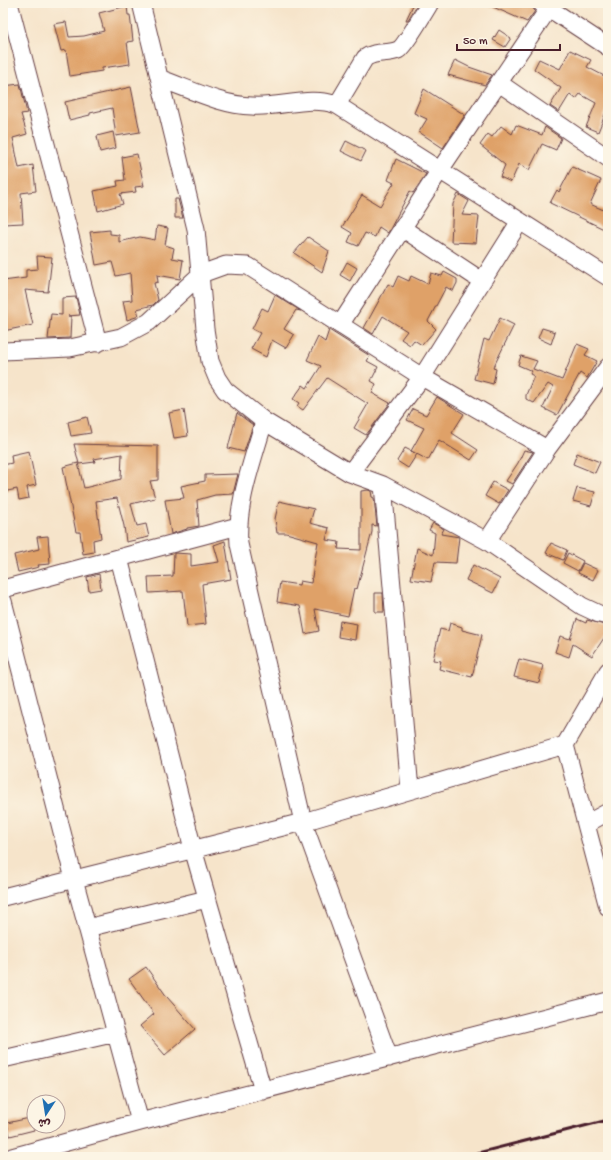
<svg xmlns="http://www.w3.org/2000/svg" width="611" height="1160" viewBox="0 0 611 1160" font-family="'Gochi Hand','Playpen Sans Arabic',sans-serif">
<style>
.building{fill:#dfa168}
.lines{fill:none;stroke-linecap:round;stroke-linejoin:round}
.minor-casing{stroke:#643d43;stroke-width:19}
.minor{stroke:#fff;stroke-width:17}
.rail{stroke:#4a1f2b;stroke-width:3}
</style>
<rect width="100%" height="100%" fill="#fcf5e5"/>
<filter id="ink" filterUnits="userSpaceOnUse"><feTurbulence type="fractalNoise" baseFrequency=".025" numOctaves="2"/><feDisplacementMap in="SourceGraphic" scale="8" xChannelSelector="R" yChannelSelector="G"/><feConvolveMatrix kernelMatrix="1 2 1 2 8 2 1 2 1" color-interpolation-filters="sRGB"/></filter>
<filter id="wash" filterUnits="userSpaceOnUse"><feTurbulence type="fractalNoise" baseFrequency=".012" numOctaves="4" result="noise"/><feDisplacementMap in="SourceGraphic" scale="16" xChannelSelector="R" yChannelSelector="G"/><feGaussianBlur stdDeviation="0.9" result="paint"/><feColorMatrix in="noise" values="0 0 0 0 0 0 0 0 0 0 0 0 0 0 0 0 0 1.4 0 .05"/><feComposite in="paint" operator="in"/></filter>
<g filter="url(#wash)">
<rect width="100%" height="100%" fill="#f6e4ca"/>
<g id="blocks">
<!-- building -->
<path class="building" d="M414 3H418L408 20H406Z
M484 3H529L535 11 527 22Z
M127 6 128 15H130L133 41 127 42 130 64 102 68V71L70 76 66 50 61 51 54 24 66 22 69 37 84 36 104 31 99 13Z
M499 30 511 38 505 47 493 40Z
M570 50 591 60 587 67 608 78V107L598 132 586 127 596 103 580 94 576 99 570 94 559 112 550 106 561 88 534 69 539 59 560 69Z
M455 60 469 67 492 75 485 85 448 75Z
M20 84 27 113 21 114 27 134 13 138 19 168 33 165 36 191 21 193 23 223 3 224V86Z
M131 87 140 132 116 136 112 108 90 113V115L69 120 65 102Z
M424 89 465 115 443 148 419 132 427 119 414 113Z
M516 125 542 135 545 127 561 138 556 150 542 144 529 170 519 164 511 182 500 177 505 165 480 145 488 134 492 137 501 126 512 134Z
M113 132 116 148 100 152 97 136Z
M346 141 366 151 361 161 341 151Z
M137 154 144 186 135 187 136 192 120 194 123 204 98 211 94 191 118 186 117 181 125 180 122 157Z
M396 159 426 174 413 193 410 191 388 233 379 227 375 237 365 233 358 246 348 242 352 233 342 227 362 195 380 206 394 183 388 180Z
M572 167 601 180 590 204 608 212V231L550 203 557 190 559 192Z
M458 194 469 201 462 215 479 216 476 243 451 242 453 204Z
M175 199H178L183 218H175Z
M157 226 168 228 165 245 174 248 172 258 183 260 180 279 157 275 158 282 154 283 158 300 153 305 137 309 139 316 127 320 123 301 132 300 130 273 116 276 112 262 96 265 90 232 110 230V234L119 235V242L140 237 155 240Z
M308 237 329 251 322 272 294 253Z
M37 256 52 257 48 292 25 290 33 325 3 331V281L26 278V270L38 269Z
M347 262 357 268 350 281 340 275Z
M444 272 457 279V283L453 291 446 287 428 321 436 329 422 345 414 340 410 345 401 339 407 331 383 316 373 334 364 328 388 284 393 287 398 276 409 281 411 276 428 284 431 273 442 276Z
M275 295 301 311 296 310 284 329 294 335 286 348 272 340 266 357 251 349 260 333 252 329 262 308 268 311Z
M76 297 80 315 68 316H71L70 338 48 339 51 314 62 315V298Z
M500 318 514 325 493 368 496 369 493 384 474 379 484 339 489 341Z
M542 328 555 332 551 344 538 338Z
M329 330 370 356 367 361 378 367 371 381 376 384 372 393 390 403 366 435 354 428 368 404 327 378 303 410 297 406 299 403 293 399 303 385 307 388 321 366 307 360 318 337 325 342Z
M577 344 589 349 585 355 597 361 587 378 580 373 557 415 543 408 553 387 548 384 534 403 526 399V395L534 376 530 374 532 371 518 365 521 356 537 361 533 369 562 380Z
M437 397 464 414 452 433 478 450 471 460 439 440 428 460 411 451 424 428 407 420 413 409 426 415Z
M184 410 188 436 174 438 169 413Z
M237 413 253 425 244 452 228 448Z
M87 417 91 433 71 436 68 422Z
M74 444 158 446V480L150 481 155 498 131 504 137 526 146 524 149 537 126 542 124 526 117 498 96 501 101 538 93 540 94 552 83 554 80 532H76L63 467 78 463 84 488 121 479 122 454 94 459 95 462 79 464Z
M405 448 417 454 408 468 397 461Z
M524 450 533 452 512 484 506 481 518 463Z
M29 451 36 485 27 487 29 498 19 500 17 489 3 492V465L12 463 11 455Z
M577 453 600 462 595 473 573 464Z
M238 474 233 494 215 495 197 500 199 526 187 528V529L171 534 165 500 184 498 181 486 205 481V475Z
M493 482 508 490 499 504 485 496Z
M577 488 595 492 591 506 573 501Z
M368 490 371 491 372 497 374 498 377 526 372 525V532L357 589 354 588 348 616 315 609 319 631 305 634 300 606 277 602 280 582 299 585 300 581 311 583 318 542 286 533H277L275 519 279 501 314 509 310 523 329 528 326 540 339 542 338 549 361 550V491Z
M433 523 444 529 441 534 459 537 456 563 435 562 431 582 411 579 417 548 433 555 435 533 429 530Z
M48 536 50 564 38 565 39 567 18 572 14 555 39 549 37 537Z
M225 541 231 579 202 584 206 624 187 626 183 591 149 593 148 577 173 576 174 553 191 554V566L219 562 214 545Z
M551 543 567 550 563 560 546 553Z
M568 553 583 561 578 571 563 563Z
M583 563 598 570 593 580 578 573Z
M473 565 500 579 493 593 466 580Z
M99 574 101 589 89 591 87 577Z
M375 593H383L384 612H375Z
M577 619 586 623 587 620 608 626V632L592 656 573 644 569 657 555 652 560 636 570 639Z
M340 621 357 624 355 640 338 637Z
M450 623 462 627V630L482 635 472 677 439 669 441 661 433 660 440 629 448 631Z
M519 659 543 665 539 683 514 677Z
M146 967 167 997 195 1029 165 1055 140 1026 154 1014 129 979Z
M34 1117V1130L10 1136 7 1123Z"/>
</g>
</g>
<g filter="url(#ink)">
<use href="#blocks" fill-opacity="0" stroke="#643d43" stroke-width="1"/>
<g class="lines">
<!-- minor casing -->
<g class="minor-casing">
<path id="minor" d="M9 3 98 343
M141 3 196 229 205 329 210 361 217 378 225 390 264 421C253 461 236 503 239 544L303 822 389 1058
M541 3 608 47
M161 79C190 89 220 105 252 106 281 108 309 95 337 105L608 277
M499 83 608 158
M337 105 365 58C377 50 386 55 398 50 404 47 425 11 430 3
M402 228 482 281
M340 325 440 170 549 8
M3 351 70 348 121 337 149 322 201 274 226 265 248 266 422 377 547 449
M264 421 350 473 383 485 487 541 582 606 599 614 608 616
M350 473 422 377 520 221
M383 485 410 790
M487 541 547 449 608 367
M119 558 193 849 263 1091
M3 589 238 526
M3 601 74 879 140 1122
M608 671 565 745 608 907
M586 824 608 812
M3 897 303 822 565 745
M87 928 207 899
M3 1059 116 1033
M12 1157 140 1122 608 1001"/>
</g>
<!-- minor -->
<use href="#minor" class="minor"/>
<!-- rail -->
<path class="rail" d="M462 1157 608 1120"/>
</g>
</g>
<!-- margin -->
<rect width="611" height="1160" fill="none" stroke="#fcf5e5" stroke-width="16"/>
<!-- north arrow -->
<g transform="translate(46 1114) rotate(192)"><circle r="19" fill="#fcf5e5" stroke="#b59f9b"/>
<path d="M0-3L7 15L0 10L-7 15Z" fill="#1f6fb2"/>
<text y="-6" font-size="11" font-weight="bold" text-anchor="middle" fill="#4a1f2b">ش</text>
</g>
<!-- scale -->
<path d="M457 44v6h103v-6" fill="none" stroke="#4a1f2b" stroke-width="2"/>
<text x="463" y="44" font-size="12" fill="#4a1f2b" stroke="#fcf5e5" stroke-width="3" paint-order="stroke">50 m</text>
</svg>
